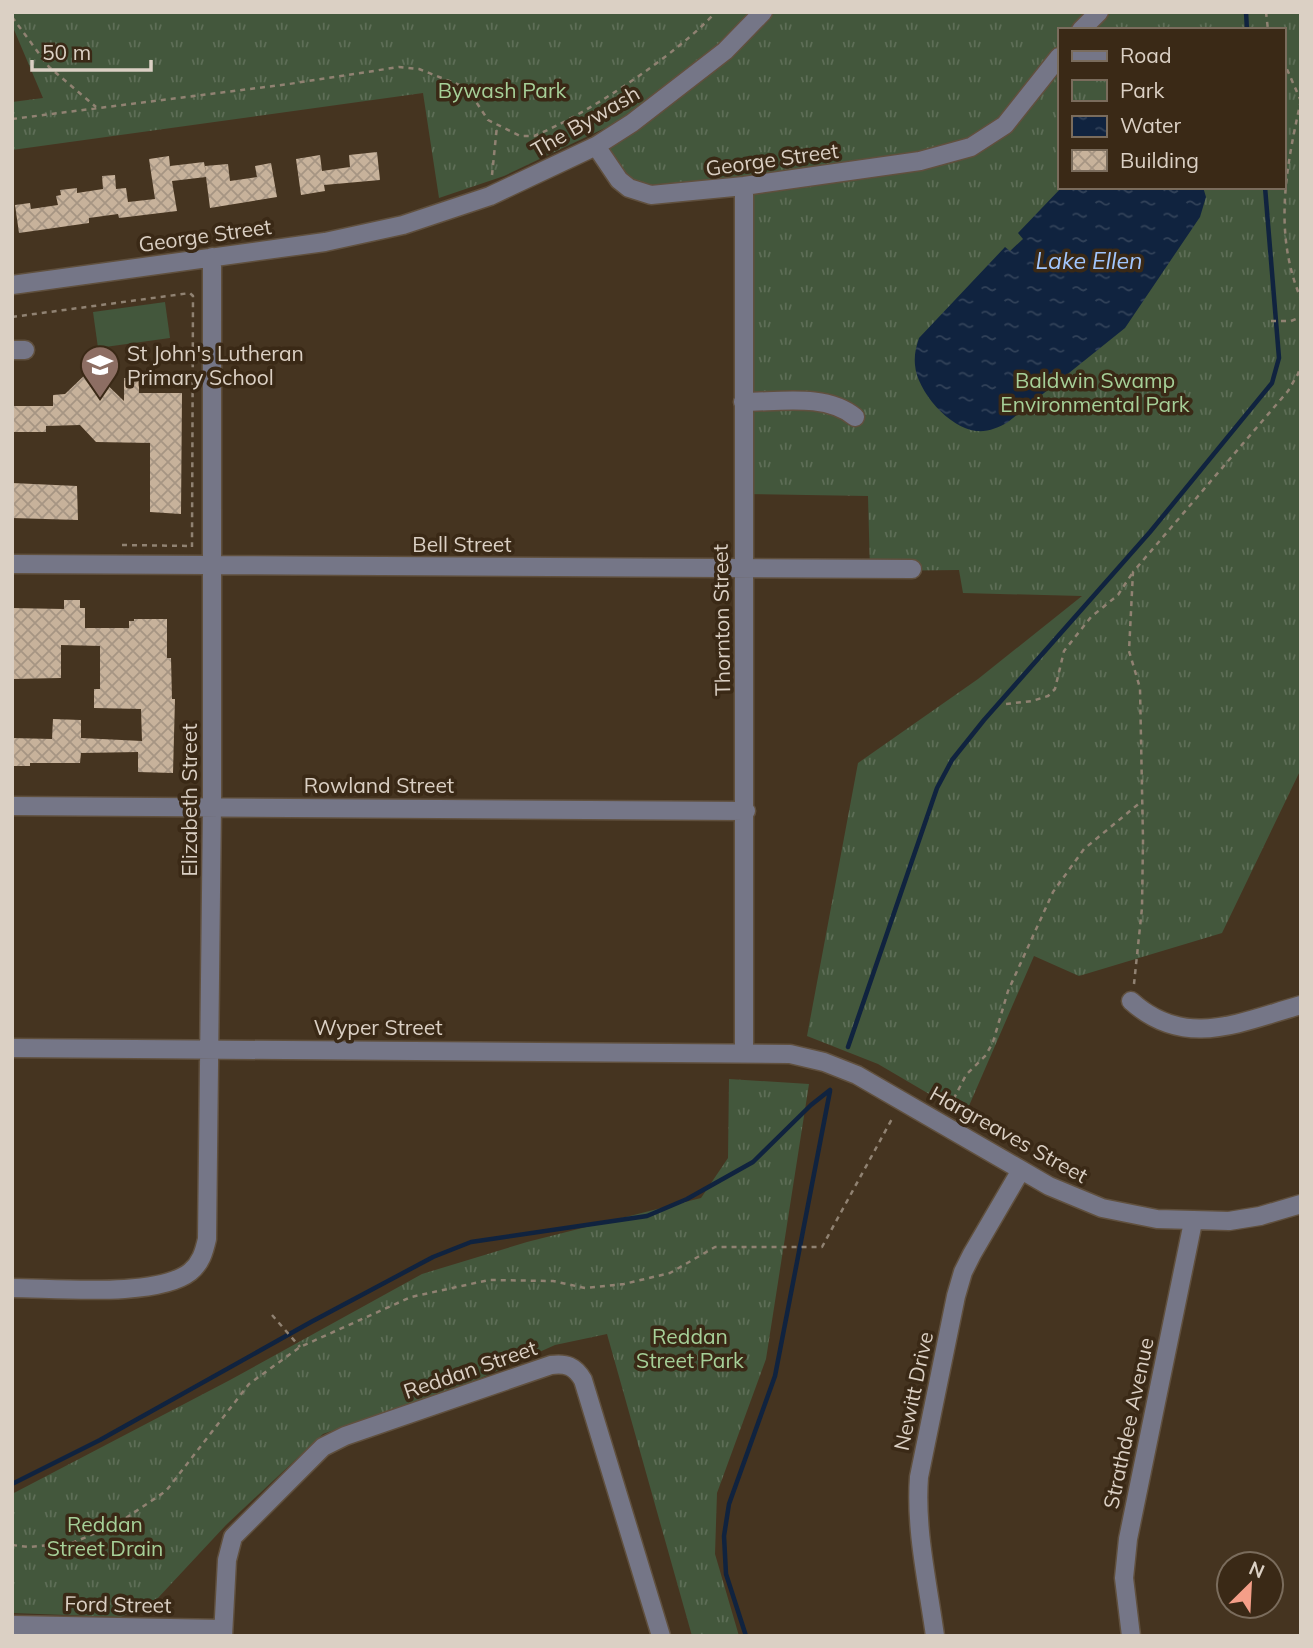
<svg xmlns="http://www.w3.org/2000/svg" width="1313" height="1648" viewBox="0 0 1313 1648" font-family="Mulish,sans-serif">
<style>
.park{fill:url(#park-tufts);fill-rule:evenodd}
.pitch{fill:#43573c}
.water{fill:url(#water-ripples)}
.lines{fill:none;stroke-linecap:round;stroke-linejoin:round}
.stream{stroke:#10233f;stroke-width:4.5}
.building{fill:url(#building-cross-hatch)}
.minor-casing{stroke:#60503e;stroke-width:21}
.path{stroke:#908272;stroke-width:2.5;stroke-dasharray:5 5;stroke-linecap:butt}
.minor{stroke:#757687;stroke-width:18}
.labels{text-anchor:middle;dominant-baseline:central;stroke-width:7;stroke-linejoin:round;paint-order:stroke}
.park-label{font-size:21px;fill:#a6d098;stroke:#3a2916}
.street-label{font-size:21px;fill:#dbd0c4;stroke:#3a2916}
.poi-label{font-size:21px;fill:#dbd0c4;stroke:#3a2916;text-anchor:start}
.water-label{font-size:23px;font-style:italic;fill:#a1c6fe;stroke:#3a2916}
</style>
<defs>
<pattern id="park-tufts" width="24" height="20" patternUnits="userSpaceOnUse" patternTransform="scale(1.75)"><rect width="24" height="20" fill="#43573c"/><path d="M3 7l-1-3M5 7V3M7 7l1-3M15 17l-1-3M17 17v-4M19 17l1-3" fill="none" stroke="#5e6e57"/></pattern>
<pattern id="water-ripples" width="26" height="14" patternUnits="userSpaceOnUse" patternTransform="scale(1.75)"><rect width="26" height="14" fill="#10233f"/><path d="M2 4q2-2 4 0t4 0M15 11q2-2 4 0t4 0" fill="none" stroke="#324259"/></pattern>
<pattern id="building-cross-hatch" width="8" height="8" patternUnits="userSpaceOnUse" patternTransform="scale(1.75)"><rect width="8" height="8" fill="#c7b29b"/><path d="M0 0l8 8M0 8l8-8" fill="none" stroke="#a69583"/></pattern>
</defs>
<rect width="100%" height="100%" fill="#453420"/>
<!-- park -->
<path class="park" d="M12 12H753L705 59 622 120 504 176 439 198 423 93 12 150V102L43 98 12 25Z
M764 12H1301V769L1222 933 1079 976 1034 956 965 1115 878 1064 807 1036 858 763 978 679 1082 596 963 593 959 570 870 571 868 496 741 494 742 189 651 197 595 148ZM1059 30H1283V187H1059Z
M729 1079 809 1084 766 1359 717 1493 715 1554 739 1636H692L607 1334 555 1345 481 1378 323 1434 226 1525 157 1599 121 1617 12 1613V1494L230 1380 422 1274 527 1242 701 1198 728 1158Z"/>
<!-- pitch -->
<path class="pitch" d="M165 302 170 338 98 348 93 312Z"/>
<!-- water -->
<path class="water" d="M1062 187H1203L1206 197 1200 217 1125 328 1008 422C998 428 988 432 976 431 949 428 917 391 915 365 914 355 916 347 919 338L1005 247 1010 251 1023 239 1018 233Z"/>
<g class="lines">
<!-- stream -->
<path class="stream" d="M1246 12 1247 30
M848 1047 937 788 952 760 984 720 1150 532 1272 383 1279 358 1265 187
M12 1484 100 1440 311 1322 433 1257 471 1242 647 1216 687 1199 753 1162 811 1105 830 1090
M746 1636 726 1574 724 1536 729 1504 775 1376 830 1091"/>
</g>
<!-- building -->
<path class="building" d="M377 152 380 180 324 185 325 191 301 195 296 159 320 155 322 171 350 167 349 155Z
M169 156 170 166 204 162 206 174 205 166 228 164 230 181 257 177 255 166 271 163 277 197 210 208 206 177 172 181 177 211 119 218 118 214 89 218V223L19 233 15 205 30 203 31 209 58 205 56 196 61 195 60 190 77 188V193L103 189 102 176 115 175 116 189 126 188 128 202 155 199 149 159Z
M89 371 95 378 98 376 124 401V378H139V393H182L181 514 150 512V443L96 442 80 425 46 426V432H12V406H53V395L65 394Z
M12 483 77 486 78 520 12 518Z
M64 600H80V608H85V628H129V621H134V619H167V658H171L172 699H175L173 773 138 772V752L81 753 80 763H30V766H12V738L52 739 53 719 81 720V738L142 741 141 709 94 708V689H100V646L61 645V678L12 679V608L64 609Z"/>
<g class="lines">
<!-- minor casing -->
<g class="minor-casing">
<path id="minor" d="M1081 30 1099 12
M596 146 619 180 629 188 651 195 744 186 920 161 971 147 1005 125 1059 57
M744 186C743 475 746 764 744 1052
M12 285 325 242 403 225 490 196 596 146 632 123 725 51 763 12
M12 350H25
M743 402C779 402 826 393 855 417
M12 564 912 569
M12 806 746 811
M1131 1001C1185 1050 1240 1022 1301 1005
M12 1048 790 1054 824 1062 857 1075 1049 1186 1102 1208 1157 1219 1229 1221 1260 1216 1301 1204
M12 1288C55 1288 157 1298 190 1272 201 1263 204 1252 207 1239L212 806V257
M12 1625 223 1629
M223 1636 227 1560 233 1537 323 1447 345 1436 551 1365C566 1363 575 1366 583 1380L661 1636
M935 1636C928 1584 915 1530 919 1477L956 1296 963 1272 972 1254 1021 1170
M1131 1636 1124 1578 1128 1539 1193 1222"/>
</g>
<!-- path -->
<path class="path" d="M1266 12 1268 30
M12 17 49 67 96 107
M1283 60 1300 99
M1301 100C1286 168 1273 233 1301 299
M12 119 289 84 399 67 419 69 467 88 488 120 520 136H534C588 114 676 55 716 12
M492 175 497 126
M12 317 190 293 193 296 192 547
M1271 321H1291L1301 317
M122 545 192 546
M1006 704 1032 701 1048 696 1055 689 1064 651 1091 617 1118 595 1133 572
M1134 984 1142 908 1143 840 1140 688 1129 651 1133 572 1288 391 1298 374 1301 364
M949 1108 966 1075 986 1055 993 1042 1008 991 1053 892 1084 849 1142 801
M272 1315 300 1347
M12 1545 28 1547 72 1543 117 1524 166 1491 249 1384 300 1347 411 1297 489 1280 553 1281 585 1288 624 1284 670 1273 715 1247H822L893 1117"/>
<!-- minor -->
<use href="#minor" class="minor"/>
</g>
<!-- icons -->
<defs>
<g id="school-pin" transform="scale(2.0125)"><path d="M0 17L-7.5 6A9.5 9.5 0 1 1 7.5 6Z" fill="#8d6e63" stroke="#3a2916"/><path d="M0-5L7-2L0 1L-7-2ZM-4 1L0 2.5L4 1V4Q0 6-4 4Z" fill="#fff"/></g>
</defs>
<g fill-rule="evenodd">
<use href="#school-pin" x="100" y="365"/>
</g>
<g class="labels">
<!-- park labels -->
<g class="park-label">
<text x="502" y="90">Bywash Park</text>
<text x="1095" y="380">Baldwin Swamp<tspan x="1095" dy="24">Environmental Park</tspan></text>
<text x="690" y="1336">Reddan<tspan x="690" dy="24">Street Park</tspan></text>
<text x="105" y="1524">Reddan<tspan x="105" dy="24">Street Drain</tspan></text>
</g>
<!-- street labels -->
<g class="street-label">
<text transform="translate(585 121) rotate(-30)">The Bywash</text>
<text transform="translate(772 159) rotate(-8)">George Street</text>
<text transform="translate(205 235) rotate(-8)">George Street</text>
<text x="462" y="544">Bell Street</text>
<text transform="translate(721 620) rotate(-91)">Thornton Street</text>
<text x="379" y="785">Rowland Street</text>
<text transform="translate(189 800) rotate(-90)">Elizabeth Street</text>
<text x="378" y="1027">Wyper Street</text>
<text transform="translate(1009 1134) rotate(29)">Hargreaves Street</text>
<text transform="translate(470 1369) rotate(-19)">Reddan Street</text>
<text transform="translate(913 1391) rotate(-78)">Newitt Drive</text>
<text transform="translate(1128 1423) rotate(-78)">Strathdee Avenue</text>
<text transform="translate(118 1604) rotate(1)">Ford Street</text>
</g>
<!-- poi labels -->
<g class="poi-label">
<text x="127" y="353">St John's Lutheran<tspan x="127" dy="24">Primary School</tspan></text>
</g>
<!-- water labels -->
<g class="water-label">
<text x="1089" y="260">Lake Ellen</text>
</g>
</g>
<!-- border -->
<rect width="1313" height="1648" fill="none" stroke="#dbd0c4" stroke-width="28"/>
<!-- legend -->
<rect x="1058" y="28" width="228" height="161" fill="#3a2916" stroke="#7a6c5c" stroke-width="2"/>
<rect x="1072" y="51" width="35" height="10" fill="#757687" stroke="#7a6c5c" stroke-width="2"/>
<text x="1120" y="63" font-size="21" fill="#dbd0c4">Road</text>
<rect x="1072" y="80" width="35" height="21" fill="url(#park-tufts)" stroke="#7a6c5c" stroke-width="2"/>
<text x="1120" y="98" font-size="21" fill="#dbd0c4">Park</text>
<rect x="1072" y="116" width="35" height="21" fill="url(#water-ripples)" stroke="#7a6c5c" stroke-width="2"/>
<text x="1120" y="133" font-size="21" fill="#dbd0c4">Water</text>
<rect x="1072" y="150" width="35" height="21" fill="url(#building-cross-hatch)" stroke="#7a6c5c" stroke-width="2"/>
<text x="1120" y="168" font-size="21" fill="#dbd0c4">Building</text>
<!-- north arrow -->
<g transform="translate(1250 1585) rotate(24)"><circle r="33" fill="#3a2916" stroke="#7a6c5c" stroke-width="2"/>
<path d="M0-5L12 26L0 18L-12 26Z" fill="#f49e88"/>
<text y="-10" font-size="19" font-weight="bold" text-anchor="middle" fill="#dbd0c4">N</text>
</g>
<!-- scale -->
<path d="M32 60v10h119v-10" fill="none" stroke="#dbd0c4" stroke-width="3.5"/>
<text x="42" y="60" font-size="21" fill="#dbd0c4" stroke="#3a2916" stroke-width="5" paint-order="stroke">50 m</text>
</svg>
